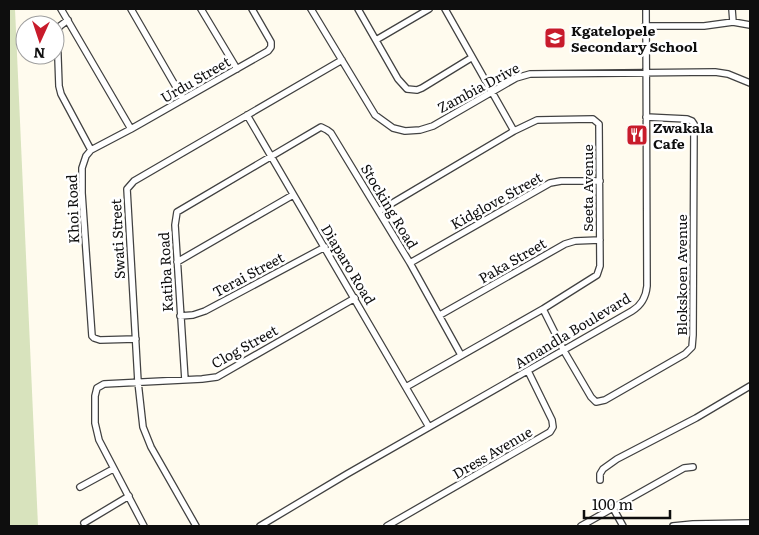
<svg xmlns="http://www.w3.org/2000/svg" width="759" height="535" viewBox="0 0 759 535" font-family="Literata,serif">
<style>
.cemetery{fill:#d8e3bd}
.lines{fill:none;stroke-linecap:round;stroke-linejoin:round}
.street-casing{stroke:#414141;stroke-width:8}
.street{stroke:#fff;stroke-width:5.5}
.labels{text-anchor:middle;dominant-baseline:central;stroke-width:5;stroke-linejoin:round;paint-order:stroke}
.poi-label{font-size:14px;font-weight:bold;fill:#0e0e0e;stroke:#fff;text-anchor:start}
.street-label{font-size:14px;fill:#0e0e0e;stroke:#fff}
</style>
<rect width="100%" height="100%" fill="#fffbee"/>
<!-- cemetery -->
<path class="cemetery" d="M9 9H15L38 526H9Z"/>
<g class="lines">
<!-- street casing -->
<g class="street-casing">
<path id="street" d="M61 9 131 129
M131 9 183 99
M201 9 237 69
M311 9 375 115 393 128 405 131 420 130 433 126 516 78 530 74 715 72 728 74 750 83
M358 9 398 79 407 89 417 90 422 88 471 58
M445 9 514 131
M732 9 733 22
M68 20 60 26 57 30 59 86 61 94 91 150
M645 26H704L733 22 750 25
M376 40 429 9
M247 115 429 427
M379 211 514 131 537 120 593 119 599 124 600 266 597 275 543 309 406 387
M177 262 293 195
M410 263 550 183 561 181H600
M543 309 564 351 591 397 596 402 605 400 685 354 692 347 693 335 694 124 692 121 687 119 646 117
M440 315 565 244 575 241 600 240
M180 316 193 315 205 311 325 247
M136 339 100 340 94 338 92 336 82 193V168L86 156 91 150 131 129 268 51 271 47V42L252 9
M185 380 175 225 177 212 321 127 327 130 331 133 410 263 461 355
M600 480V474L603 469 617 459 696 418 750 386
M80 487 113 469
M613 508 623 526
M84 523 129 496
M144 526 99 440 95 423V396L97 388 104 384 202 379 217 377 355 298
M196 526 151 447 143 427 138 382 127 189 134 181 342 60
M260 526 347 474 632 311C642 305 646 297 647 286L646 9
M387 526 550 432 553 427 552 420 528 371
M581 526 684 468 693 467
M673 526 693 524 750 523"/>
</g>
<!-- street -->
<use href="#street" class="street"/>
</g>
<!-- icons -->
<defs>
<g id="school-square" transform="scale(1.125)"><rect x="-9" y="-9" width="18" height="18" rx="4" fill="#c81b2b" stroke="#fff"/><path d="M0-5L7-2L0 1L-7-2ZM-4 1L0 2.5L4 1V4Q0 6-4 4Z" fill="#fff"/></g>
<g id="restaurant-square" transform="scale(1.125)"><rect x="-9" y="-9" width="18" height="18" rx="4" fill="#c81b2b" stroke="#fff"/><path d="M-5-6h1v4h1v-4h1v4h1v-4h1v5L-1.5 .5V6h-2V.5L-5-1ZM5-6V6H3V1.5H1.5Q1.5-4 5-6Z" fill="#fff"/></g>
</defs>
<g fill-rule="evenodd">
<use href="#school-square" x="555" y="38"/>
<use href="#restaurant-square" x="637" y="135"/>
</g>
<g class="labels">
<!-- poi labels -->
<g class="poi-label">
<text x="571" y="30">Kgatelopele<tspan x="571" dy="16">Secondary School</tspan></text>
<text x="653" y="127">Zwakala<tspan x="653" dy="16">Cafe</tspan></text>
</g>
<!-- street labels -->
<g class="street-label">
<text transform="translate(195 79) rotate(-30)">Urdu Street</text>
<text transform="translate(478 87) rotate(-28)">Zambia Drive</text>
<text transform="translate(587 188) rotate(-90)">Seeta Avenue</text>
<text transform="translate(496 200) rotate(-29)">Kidglove Street</text>
<text transform="translate(390 206) rotate(59)">Stocking Road</text>
<text transform="translate(72 209) rotate(-92)">Khoi Road</text>
<text transform="translate(117 239) rotate(-93)">Swati Street</text>
<text transform="translate(512 260) rotate(-30)">Paka Street</text>
<text transform="translate(349 264) rotate(59)">Diaparo Road</text>
<text transform="translate(165 272) rotate(-93)">Katiba Road</text>
<text transform="translate(248 274) rotate(-28)">Terai Street</text>
<text transform="translate(681 275) rotate(-90)">Blokskoen Avenue</text>
<text transform="translate(572 330) rotate(-31)">Amandla Boulevard</text>
<text transform="translate(244 346) rotate(-29)">Clog Street</text>
<text transform="translate(492 452) rotate(-30)">Dress Avenue</text>
</g>
</g>
<!-- border -->
<rect width="759" height="535" fill="none" stroke="#0e0e0e" stroke-width="20"/>
<!-- north arrow -->
<g transform="translate(40 40) rotate(183)"><circle r="24" fill="#ffffff" stroke="#9f9f9f"/>
<path d="M0-4L9 19L0 12L-9 19Z" fill="#c81b2b"/>
<text y="-8" font-size="14" font-weight="bold" text-anchor="middle" fill="#0e0e0e">N</text>
</g>
<!-- scale -->
<path d="M584 510v8h86v-8" fill="none" stroke="#0e0e0e" stroke-width="2.5"/>
<text x="592" y="510" font-size="15" fill="#0e0e0e" stroke="#ffffff" stroke-width="4" paint-order="stroke">100 m</text>
</svg>
